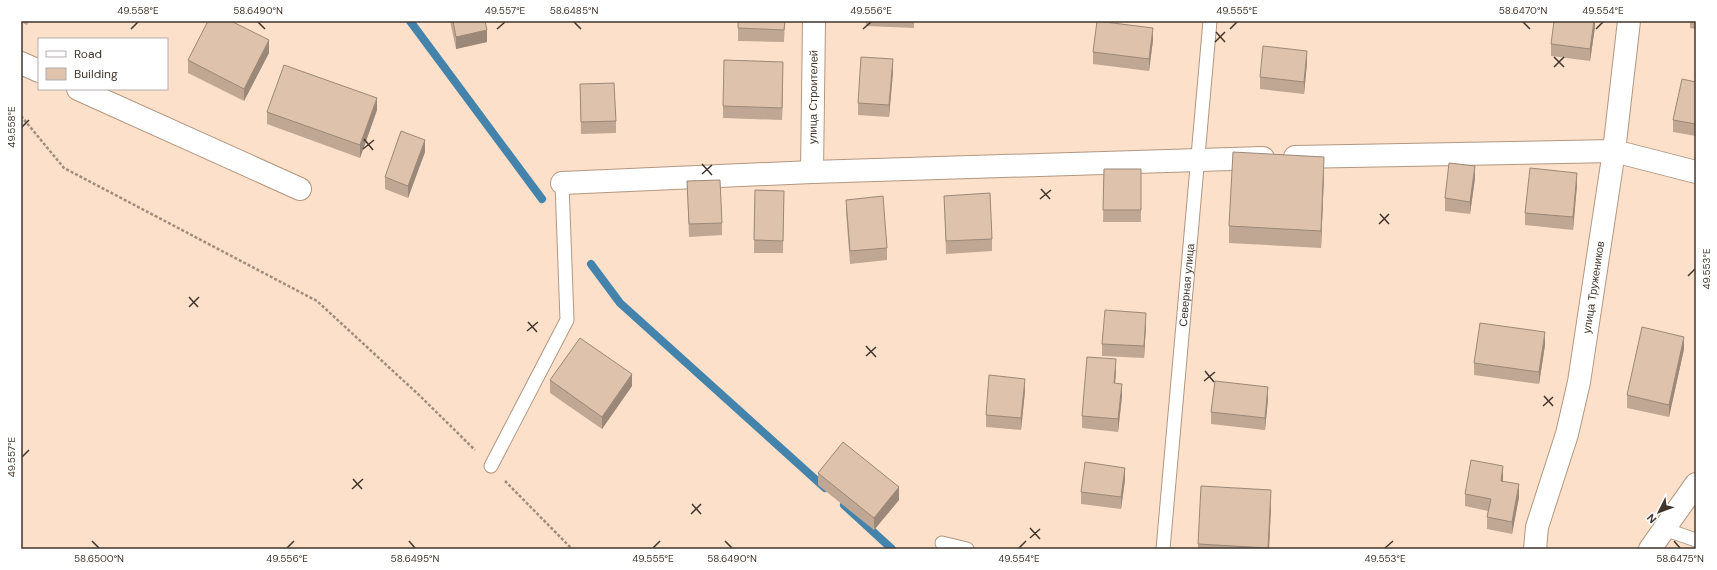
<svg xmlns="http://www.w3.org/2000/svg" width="1717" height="570" viewBox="0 0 1717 570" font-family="'DM Sans',sans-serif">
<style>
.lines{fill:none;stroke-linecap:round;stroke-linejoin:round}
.stream{stroke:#4483ab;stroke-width:8}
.service-casing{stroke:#b29781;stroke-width:15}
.minor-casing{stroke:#b29781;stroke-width:24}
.path{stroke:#a08c7c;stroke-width:2.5;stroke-dasharray:3 2;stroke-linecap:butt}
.service{stroke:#fff;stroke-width:13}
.minor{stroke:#fff;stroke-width:22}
.wall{fill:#bfa793}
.shaded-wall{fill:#9b8878}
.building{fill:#dec2ab;stroke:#9b8878}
.ticks{fill:none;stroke:#40352c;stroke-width:1.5}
.labels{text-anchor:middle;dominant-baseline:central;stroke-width:3;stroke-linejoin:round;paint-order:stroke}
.street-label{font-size:11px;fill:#40352c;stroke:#fff}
.neatline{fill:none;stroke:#40352c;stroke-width:1.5}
.ticks-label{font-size:10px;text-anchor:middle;fill:#40352c}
</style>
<rect width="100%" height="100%" fill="#fde0c9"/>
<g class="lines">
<!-- stream -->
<path class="stream" d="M410 21 542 199
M591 264 620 303 825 488
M844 505 892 549"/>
<!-- service casing -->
<g class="service-casing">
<g id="service">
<path d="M491 466 567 320 562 183"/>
<path d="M1664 529 1696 540"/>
<path d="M942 543 967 549"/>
<path id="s1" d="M1163 549 1210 21"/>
</g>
</g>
<!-- minor casing -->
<g class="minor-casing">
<g id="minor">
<path d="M21 63 39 71"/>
<path d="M78 89 300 189"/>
<path d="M1295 157 1614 151 1696 172"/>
<path id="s2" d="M812 172 814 21"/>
<path d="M562 183 812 172 1263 158"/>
<path id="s3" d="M1535 549 1537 527 1567 434 1579 382 1614 151 1629 21"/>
<path d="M1650 549 1696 484"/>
</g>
</g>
<!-- path -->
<path class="path" d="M21 116 64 168 317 301 419 395 475 450
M505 481 572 549"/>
<!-- service -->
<use href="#service" class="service"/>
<!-- minor -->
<use href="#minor" class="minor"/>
</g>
<!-- wall -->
<path class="wall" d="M21 21H29L27 25 21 22Z
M450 21H485L487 42 456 49Z
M738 21H785L784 42 738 41Z
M866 21H914V28L866 26Z
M1595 21V27L1590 61 1551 56V44Z
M1690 21H1696V29L1690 28Z
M1153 40 1149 71 1093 64V52Z
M269 53 244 101 188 73V60Z
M1307 63 1304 94 1260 89V77Z
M893 72 889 117 858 115V103Z
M783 74 782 120 723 118V106Z
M1696 82V136L1673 132V120Z
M580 84 616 121V133L581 134Z
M377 110 360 158 267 124V112Z
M425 152 408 198 385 189V177Z
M1104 169H1141V222H1103Z
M1324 174 1321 248 1229 243V226Z
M1475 178 1470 214 1445 211V198Z
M687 181 722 223V235L689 237Z
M1577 185 1573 230 1525 225V213Z
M755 190 784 191 783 253H754Z
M944 196 992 239V251L946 254Z
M846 200 887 248V260L850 264 846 212Z
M1146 325 1144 358 1102 356V344Z
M1545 345 1539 384 1474 375V363Z
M1684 349 1669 417 1627 408V395Z
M1116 372 1115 383 1122 396 1118 432 1082 428V416Z
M550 380 632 386 602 429 550 393Z
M1025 391 1021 430 986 427V415Z
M1268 399 1265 430 1211 424V412Z
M818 473 899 500 874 530 818 485Z
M1503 479V481L1519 497 1512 534 1487 529V517L1488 511 1465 506V494Z
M1125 480 1121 509 1081 504V492Z
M1271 507 1269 549H1198V544Z"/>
<!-- shaded-wall -->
<path class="shaded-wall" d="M1594 21H1595V27L1590 61V49Z
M1153 28V40L1149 71V59Z
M487 30V42L456 49V37Z
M269 40V53L244 101V89Z
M1307 51V63L1304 94V82Z
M893 59V72L889 117V105Z
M783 62V74L782 120V108Z
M377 98V110L360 158V145Z
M425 140V152L408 198V186Z
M1324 157V174L1321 248V231Z
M1475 166V178L1470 214V202Z
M1577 173V185L1573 230V217Z
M1146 313V325L1144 358V346Z
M1545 332V345L1539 384V372Z
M1684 337V349L1669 417V405Z
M1116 359V372L1114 395V383Z
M632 374V386L602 429V417Z
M1025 379V391L1021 430V418Z
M1122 384V396L1118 432V419Z
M1268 387V399L1265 430V418Z
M1503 466V479L1501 493V481Z
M1125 468V480L1121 509V497Z
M1519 484V497L1512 534V522Z
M899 487V500L874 530V518Z
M1271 490V507L1269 549H1268Z"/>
<!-- building -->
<path class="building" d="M208 21H231L269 40 244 89 188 60Z
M453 21H485L487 30 456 37Z
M738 21H785L784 30 738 28Z
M1097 21 1153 28 1149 59 1093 52Z
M1554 21H1594L1590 49 1551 44Z
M1263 46 1307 51 1304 82 1260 77Z
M861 57 893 59 889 105 858 103Z
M724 60 783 62 782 108 723 106Z
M284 65 377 98 360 145 267 112Z
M1682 79 1696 82V124L1673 120Z
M614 83 616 121 581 122 580 84Z
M401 131 425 140 408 186 385 177Z
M1233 152 1324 157 1321 231 1229 226Z
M1449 163 1475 166 1470 202 1445 198Z
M1530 168 1577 173 1573 217 1525 213Z
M1104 169H1141V210H1103Z
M720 180 722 223 689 224 687 181Z
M755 190 784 191 783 241 754 240Z
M990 193 992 239 946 241 944 196Z
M883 196 887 248 850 251 846 200Z
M1105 310 1146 313 1144 346 1102 344Z
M1480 323 1545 332 1539 372 1474 363Z
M1642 327 1684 337 1669 405 1627 395Z
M580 338 632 374 602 417 550 380Z
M1087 357 1116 359 1114 383 1122 384 1118 419 1082 416Z
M989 375 1025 379 1021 418 986 415Z
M1215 381 1268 387 1265 418 1211 412Z
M843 442 899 487 874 518 818 473Z
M1471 460 1503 466 1501 481 1519 484 1512 522 1487 517 1491 499 1465 494Z
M1085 462 1125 468 1121 497 1081 492Z
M1201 486 1271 490 1268 548 1198 544Z"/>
<!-- ticks -->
<path class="ticks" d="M258 22 265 29M574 22 581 29M1523 22 1530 29M131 29 138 22M497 29 505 22M863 29 871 22M1230 29 1237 22M1596 29 1603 22M1216 32 1225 42M1215 42 1225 32M1554 57 1564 67M1554 67 1564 57M22 127 29 120M364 139 373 150M363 149 374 140M702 164 712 175M702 174 712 165M1041 189 1050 199M1040 199 1051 190M1380 214 1389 224M1379 224 1389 214M1688 276 1695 269M189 297 198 307M189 307 199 297M528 322 537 332M527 331 538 322M866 346 876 357M866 356 876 347M1205 371 1214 382M1204 381 1215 372M1544 396 1553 406M1543 406 1553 397M22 457 29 450M353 479 362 489M352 489 363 479M692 504 701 514M691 514 701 504M1030 528 1040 539M1030 538 1040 529M92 541 99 548M409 541 415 548M725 541 732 548M1674 541 1680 548M287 548 294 541M653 548 660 541M1019 548 1026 541M1385 548 1393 541"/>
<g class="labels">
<!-- street labels -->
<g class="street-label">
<text stroke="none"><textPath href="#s2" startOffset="75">улица Строителей</textPath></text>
<text stroke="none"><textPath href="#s1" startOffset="265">Северная улица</textPath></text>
<text stroke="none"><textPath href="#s3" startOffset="269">улица Тружеников</textPath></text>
</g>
</g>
<!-- border -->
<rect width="1717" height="570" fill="none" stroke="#ffffff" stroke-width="44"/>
<!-- legend -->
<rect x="38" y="38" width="130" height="52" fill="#ffffff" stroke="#b3aeab"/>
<rect x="46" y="51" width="20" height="6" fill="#ffffff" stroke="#b3aeab"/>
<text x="74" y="58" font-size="12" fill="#40352c">Road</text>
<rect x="46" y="68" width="20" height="12" fill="#dec2ab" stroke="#b3aeab"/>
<text x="74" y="78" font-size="12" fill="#40352c">Building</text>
<!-- north arrow -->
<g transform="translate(1659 512) rotate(228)" stroke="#ffffff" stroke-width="3" paint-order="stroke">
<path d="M0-3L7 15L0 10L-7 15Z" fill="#40352c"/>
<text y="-6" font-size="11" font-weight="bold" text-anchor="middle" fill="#40352c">N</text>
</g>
<rect x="22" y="22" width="1673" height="526" class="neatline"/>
<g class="ticks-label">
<text x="138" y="14">49.558°E</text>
<text x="258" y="14">58.6490°N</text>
<text x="505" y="14">49.557°E</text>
<text x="574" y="14">58.6485°N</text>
<text x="871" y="14">49.556°E</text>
<text x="1237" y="14">49.555°E</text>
<text x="1523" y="14">58.6470°N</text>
<text x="1603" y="14">49.554°E</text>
<text transform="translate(11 127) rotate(-90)" y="4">49.558°E</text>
<text transform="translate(1706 269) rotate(-90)" y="4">49.553°E</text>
<text transform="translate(11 457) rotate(-90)" y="4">49.557°E</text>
<text x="99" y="562">58.6500°N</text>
<text x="287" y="562">49.556°E</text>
<text x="415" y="562">58.6495°N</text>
<text x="653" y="562">49.555°E</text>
<text x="732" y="562">58.6490°N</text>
<text x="1019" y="562">49.554°E</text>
<text x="1385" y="562">49.553°E</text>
<text x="1680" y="562">58.6475°N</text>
</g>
</svg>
